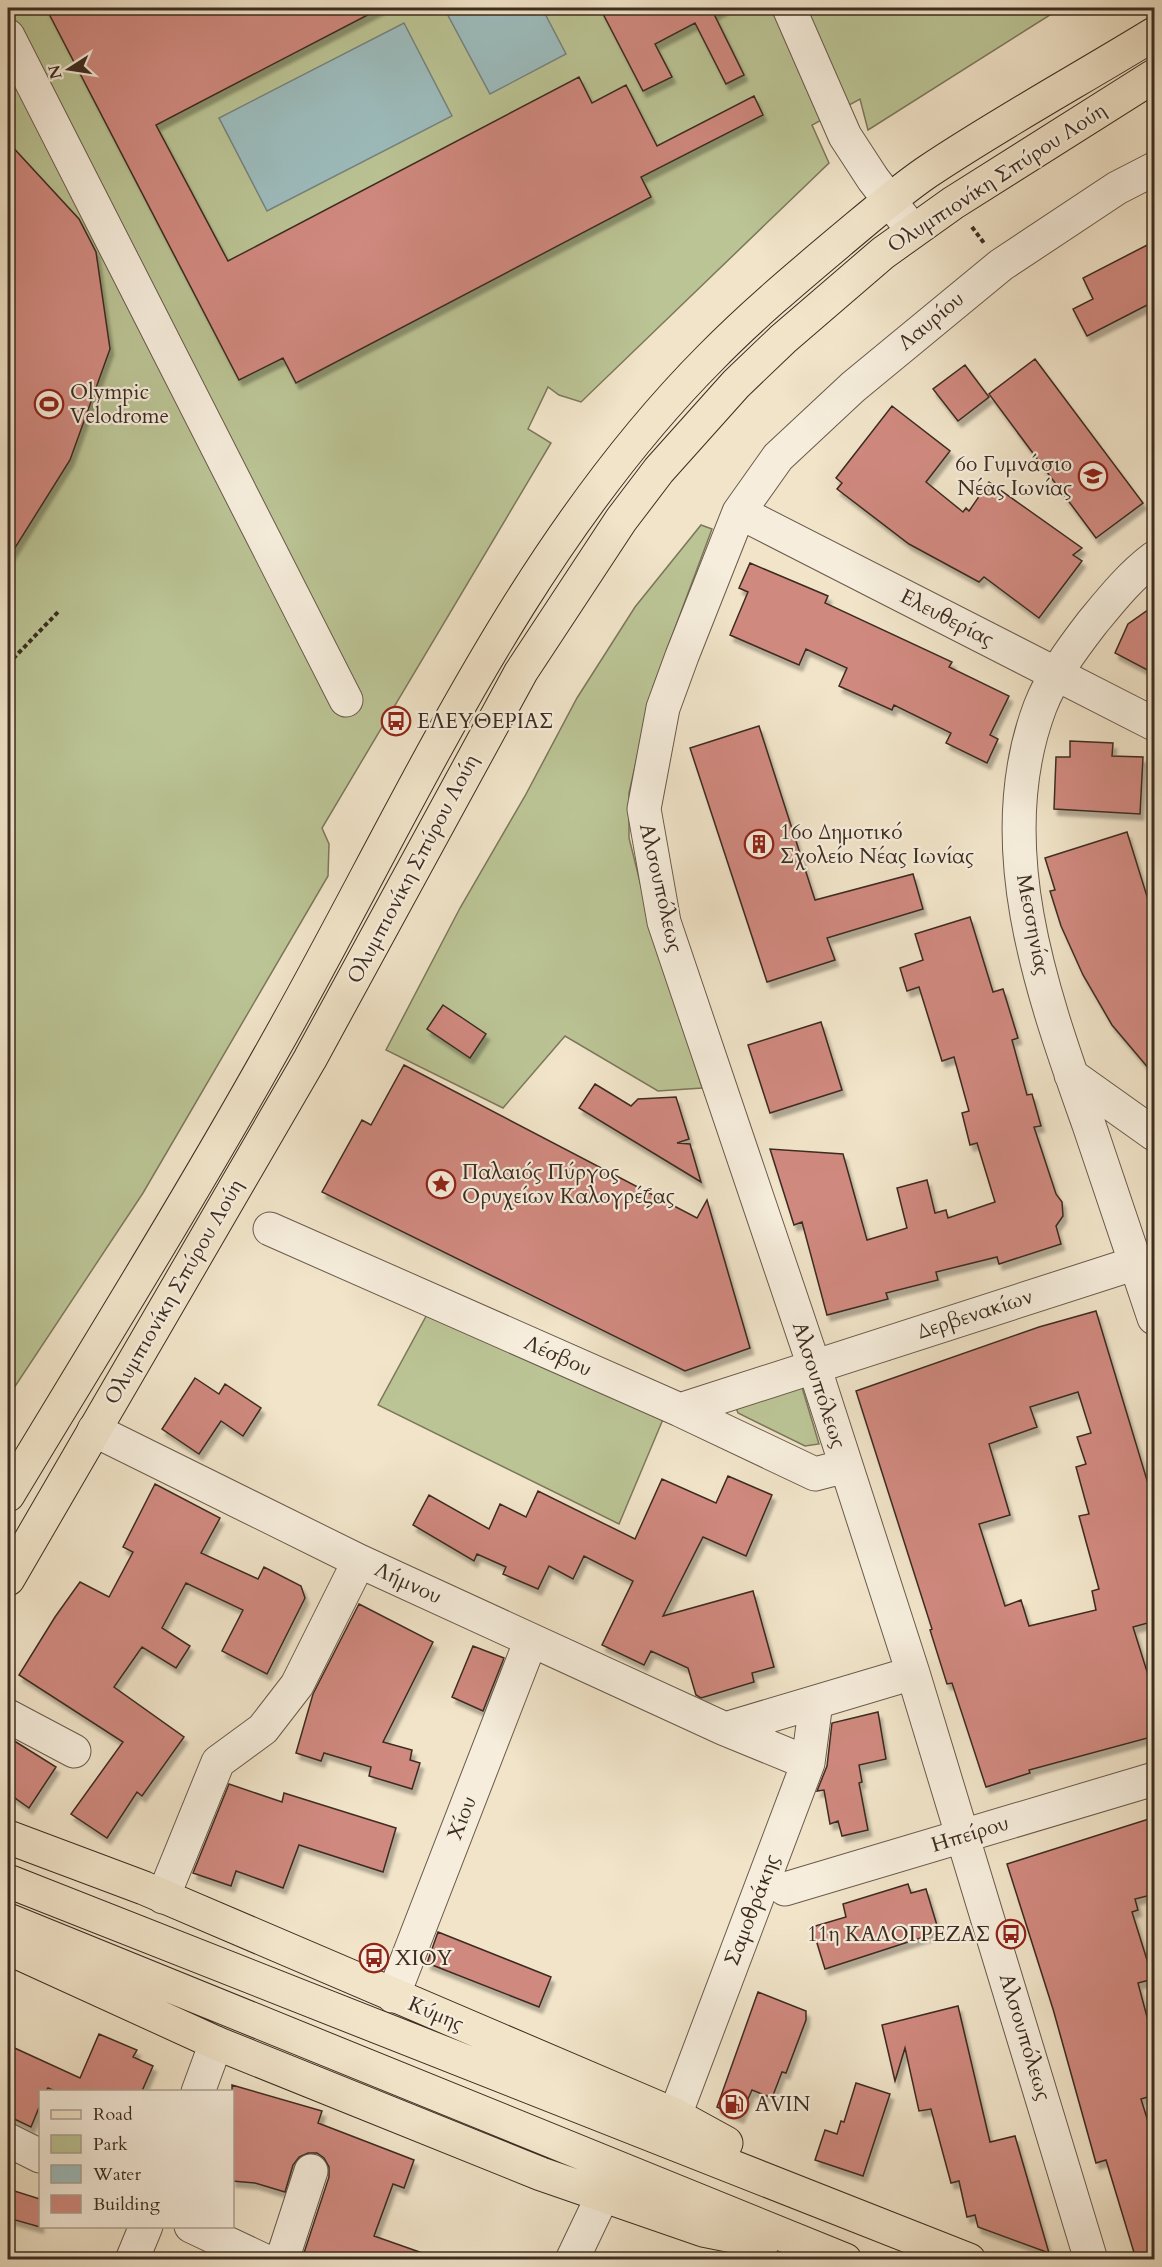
<svg xmlns="http://www.w3.org/2000/svg" width="1162" height="2267" viewBox="0 0 1162 2267" font-family="Cardo,serif">
<style>
.green{fill:#bbc495;stroke:#7c785b;stroke-width:1.5}
.water{fill:#9dbdbe;stroke:#76837f;stroke-width:1.5}
.building{fill:#d0897f;stroke:#3c2c21;stroke-width:1.5;fill-rule:evenodd;filter:url(#shadow)}
.lines{fill:none;stroke-linecap:round;stroke-linejoin:round}
.minor-casing{stroke:#695a4b;stroke-width:35}
.major-casing{stroke:#3c2c21;stroke-width:35}
.path{stroke:#3c2c21;stroke-width:4;stroke-dasharray:4.5 3;stroke-linecap:butt}
.minor{stroke:#f6eddc;stroke-width:33}
.major{stroke:#f1e4c9;stroke-width:33}
.labels{text-anchor:middle;dominant-baseline:central;stroke-width:4.5;stroke-linejoin:round;paint-order:stroke}
.street-label{font-size:21px;fill:#3c2c21;stroke:#f6eddc}
.poi-label{font-size:21px;fill:#3c2c21;stroke:#f6eddc;text-anchor:start}
</style>
<defs>
<filter id="shadow"><feDropShadow dx="3.5" dy="6" stdDeviation="1.5" flood-color="#0004"/></filter>
</defs>
<rect width="100%" height="100%" fill="#f1e4c9"/>
<filter id="stains"><feTurbulence type="fractalNoise" baseFrequency=".00333" numOctaves="4"/><feColorMatrix values="0 0 0 0 .2 0 0 0 0 .09 0 0 0 0 .02 0 0 0 .5 -.17"/></filter>
<radialGradient id="worn" r=".72"><stop offset=".6" stop-color="#630" stop-opacity="0"/><stop offset="1" stop-color="#630" stop-opacity=".3"/></radialGradient>
<!-- green -->
<path class="green" d="M8 8H1061L868 130 860 99 812 125 829 163 581 402 559 395 548 387 528 429 551 443 322 828 329 844 328 876 143 1193 8 1397Z
M701 525 712 529 653 687 629 793V838L644 898 702 1088 658 1091 565 1036 503 1108 386 1050 460 908 525 796 577 698 635 607Z
M430 1309 664 1417 619 1524 378 1405Z
M801 1384 819 1444 805 1446 738 1413 736 1408Z"/>
<!-- water -->
<path class="water" d="M444 8H542L566 54 490 94Z
M404 23 452 116 267 211 219 118Z"/>
<!-- building -->
<path class="building" d="M46 8H381L156 125 228 261 579 77 592 103 626 85 657 146 754 96 763 115 641 177 651 197 296 383 283 358 239 380Z
M600 8H725L714 14 744 75 726 84 695 23 655 44 672 77 643 91Z
M8 142 79 219 96 252 110 349 70 460 8 559Z
M1155 241V301L1087 336 1073 309 1093 299 1083 278Z
M1035 359 1143 503 1096 538 989 394Z
M965 365 989 397 958 421 933 389Z
M892 406 950 451 926 482 963 512 966 508 969 511 989 482 1082 548 1073 555 1082 561 1039 618 984 577 979 582 909 544 837 489 842 483 836 478Z
M750 563 828 596 825 603 952 662 949 667 1009 696 990 735 998 739 987 763 946 743 951 733 894 705 892 710 839 686 847 668 806 649 799 665 730 635 748 592 739 588Z
M1155 605V674L1115 653 1128 624Z
M759 726 815 900 913 874 923 909 827 938 835 960 767 982 690 748Z
M1070 741 1113 743 1112 756 1143 757 1140 814 1054 809 1056 757H1070Z
M1127 832 1155 922V1076L1112 1025 1083 975 1061 926 1050 891 1055 890 1045 858Z
M970 917 993 992 1003 989 1018 1038 1012 1040 1027 1095 1032 1094 1041 1126 1034 1127 1056 1194 1062 1202 1063 1216 1056 1226 1061 1244 999 1264 997 1257 936 1272 938 1280 886 1293 888 1299 827 1315 802 1222 794 1225 770 1149 843 1154 867 1240 907 1228 897 1188 927 1180 935 1213 946 1210 948 1218 995 1202 977 1143 970 1145 962 1113 969 1111 954 1057 942 1061 919 987 907 991 900 968 923 960 915 934Z
M443 1005 486 1034 470 1058 427 1029Z
M821 1022 842 1090 770 1113 748 1045Z
M404 1065 697 1218 707 1200 750 1348 685 1371 322 1192 362 1120 371 1125Z
M595 1084 631 1106 638 1099 676 1097 689 1139 677 1143 690 1144 701 1182 579 1108Z
M1096 1311 1149 1487 1155 1486V1621L1133 1627 1155 1697V1736L1029 1770 1030 1773 986 1787 952 1683 947 1684 930 1630 932 1629 856 1391 1039 1327ZM1078 1392 1091 1433 1077 1437 1086 1464 1076 1467 1089 1514 1079 1516 1099 1589 1092 1591 1096 1610 1029 1626 1021 1600 1005 1606 979 1524 1010 1515 989 1444 1037 1427 1030 1407Z
M195 1378 219 1394 225 1384 261 1408 243 1436 221 1421 199 1454 162 1429Z
M728 1476 772 1495 746 1556 703 1537 663 1616 753 1591 774 1667 752 1673 754 1682 701 1698 696 1695 688 1668 651 1651 644 1665 602 1645 633 1581 584 1556 573 1579 549 1566 538 1589 503 1574 506 1567 477 1554 474 1561 413 1525 429 1495 489 1529 500 1504 526 1517 538 1491 635 1539 662 1479 716 1503Z
M155 1484 220 1518 201 1553 258 1579 264 1567 301 1586 305 1598 267 1674 222 1651 243 1610 186 1583 162 1628 190 1646 176 1668 142 1647 114 1687 184 1737 142 1796 137 1792 107 1838 71 1814 123 1742 19 1675 55 1617 80 1582 109 1597 133 1552 123 1547Z
M359 1604 433 1642 383 1742 412 1750 410 1760 420 1763 412 1789 369 1776 371 1767 324 1753 321 1761 296 1753 313 1694Z
M473 1646 504 1658 483 1711 452 1697Z
M878 1712 886 1759 859 1765 862 1782 859 1783 868 1830 842 1836 838 1821 830 1824 824 1790 817 1791 827 1766 832 1723Z
M8 1737 56 1767 29 1808 8 1793Z
M229 1784 282 1802 284 1793 396 1828 383 1872 299 1845 283 1888 236 1871 231 1886 193 1873Z
M1155 1817V1894L1135 1899 1138 1910 1132 1912 1153 1979 1138 1983 1155 2047V2095L1141 2099 1155 2144V2259H1136L1106 2160 1096 2163 1053 2009 1007 1864Z
M908 1884 911 1893 926 1889 939 1932 825 1969 812 1927 846 1917 843 1904Z
M438 1932 551 1977 539 2007 427 1963Z
M758 1992 806 2011V2020L786 2073 782 2072 772 2098 752 2090 740 2117 717 2107Z
M958 2006 990 2142 1015 2136 1049 2253 978 2227 975 2215 967 2217 959 2181 951 2183 931 2109 919 2111 905 2048 895 2081 882 2025Z
M99 2034 137 2050 133 2057 153 2066 142 2091H55L48 2088 46 2091H40V2105L31 2127 8 2116V2045L80 2078Z
M856 2083 890 2094 863 2176 815 2160 825 2130 837 2134 841 2121 844 2122Z
M232 2085 322 2111 318 2123 414 2160 404 2188 393 2184 374 2236 431 2256 430 2259H302L329 2177V2167L324 2158 317 2153H308L299 2157 293 2165 285 2192 255 2183 232 2181Z
M8 2189 40 2199V2227L8 2218Z"/>
<g class="lines">
<!-- minor casing -->
<g class="minor-casing">
<path id="minor" d="M789 8 845 136 873 179 913 231
M8 36 346 700
M739 512 1154 724
M1154 558C1130 576 1111 600 1092 623 1072 649 1052 676 1040 707 988 845 1043 995 1089 1125 1111 1190 1133 1254 1154 1318
M1071 1075 1154 1134
M270 1229 680 1410 815 1474 846 1466
M680 1410 1136 1263
M94 1430 359 1561 725 1729 808 1763
M8 1716 74 1751
M725 1729 913 1673
M785 1889 1154 1779
M163 1897 218 1762 263 1729 297 1685 359 1561
M393 1996 531 1640
M198 2092 216 2043
M675 2115 808 1763 816 1702
M8 2140 40 2156
M191 2226 263 2260
M132 2260 146 2226
M282 2260 311 2171
M572 2260 603 2195
M1091 2260 913 1673 814 1366 664 922 644 809 663 708 682 656 739 512 778 457 853 387 1001 265 1117 188 1154 169"/>
</g>
<!-- major casing -->
<g class="major-casing">
<path id="major" d="M8 1495C98 1346 190 1198 275 1046 408 811 517 552 710 358 750 317 794 280 838 243 867 219 895 194 927 172 1000 123 1079 80 1154 34
M8 1579 310 1059 521 672 621 520 659 470 736 384 783 339 883 253 953 203 1154 76
M8 1837 144 1888 675 2115 726 2143
M8 1881 969 2260
M8 1920 845 2260
M8 1948 216 2043 541 2174 703 2230 763 2242"/>
</g>
<!-- path -->
<path class="path" d="M972 227 984 243
M8 664 59 611
M8 744 12 752"/>
<!-- minor -->
<use href="#minor" class="minor"/>
<!-- major -->
<use href="#major" class="major"/>
</g>
<!-- icons -->
<defs>
<g id="stadium-ring" transform="scale(1.5)"><circle r="9.5" fill="#f6eddc" stroke="#8f2418" stroke-width="1.5"/><path d="M0-5a6.5 5 0 1 0 0 10a6.5 5 0 1 0 0-10ZM-3.5-1.8h7v3.6h-7Z" fill="#8f2418"/></g>
<g id="school-ring" transform="scale(1.5)"><circle r="9.5" fill="#f6eddc" stroke="#8f2418" stroke-width="1.5"/><path d="M0-5L7-2L0 1L-7-2ZM-4 1L0 2.5L4 1V4Q0 6-4 4Z" fill="#8f2418"/></g>
<g id="bus-ring" transform="scale(1.5)"><circle r="9.5" fill="#f6eddc" stroke="#8f2418" stroke-width="1.5"/><path d="M-5-6H5V4H4V6H2V4H-2V6H-4V4H-5ZM-3.5-4V0h7V-4ZM-3.5 1.2v1.5H-2V1.2ZM2 1.2v1.5H3.5V1.2Z" fill="#8f2418"/></g>
<g id="building-ring" transform="scale(1.5)"><circle r="9.5" fill="#f6eddc" stroke="#8f2418" stroke-width="1.5"/><path d="M-4-6H4V6H1V3H-1V6H-4ZM-2.5-4.3h1.7v1.8h-1.7ZM.8-4.3h1.7v1.8H.8ZM-2.5-1h1.7V.8h-1.7ZM.8-1h1.7V.8H.8Z" fill="#8f2418"/></g>
<g id="sight-ring" transform="scale(1.5)"><circle r="9.5" fill="#f6eddc" stroke="#8f2418" stroke-width="1.5"/><path d="M0-6L1.8-2.2L6-1.7L2.9 1.2L3.7 5.4L0 3.3L-3.7 5.4L-2.9 1.2L-6-1.7L-1.8-2.2Z" fill="#8f2418"/></g>
<g id="fuel-ring" transform="scale(1.5)"><circle r="9.5" fill="#f6eddc" stroke="#8f2418" stroke-width="1.5"/><path d="M-5.5-6h7V0h2V4h1.3V-2.5L3-4.5l.8-.8L6-3V5H2.5V1h-1V6h-7ZM-4.2-4.7v3.2H.2V-4.7Z" fill="#8f2418"/></g>
</defs>
<g fill-rule="evenodd">
<use href="#stadium-ring" x="49" y="404"/>
<use href="#school-ring" x="1093" y="476"/>
<use href="#bus-ring" x="396" y="721"/>
<use href="#building-ring" x="759" y="844"/>
<use href="#sight-ring" x="441" y="1184"/>
<use href="#bus-ring" x="1011" y="1934"/>
<use href="#bus-ring" x="374" y="1958"/>
<use href="#fuel-ring" x="734" y="2104"/>
</g>
<g class="labels">
<!-- street labels -->
<g class="street-label">
<text transform="translate(997 178) rotate(-33)">Ολυμπιονίκη Σπύρου Λούη</text>
<text transform="translate(931 321) rotate(-40)">Λαυρίου</text>
<text transform="translate(947 618) rotate(27)">Ελευθερίας</text>
<text transform="translate(413 869) rotate(-62)">Ολυμπιονίκη Σπύρου Λούη</text>
<text transform="translate(661 888) rotate(77)">Αλσουπόλεως</text>
<text transform="translate(1033 925) rotate(79)">Μεσσηνίας</text>
<text transform="translate(174 1292) rotate(-60)">Ολυμπιονίκη Σπύρου Λούη</text>
<text transform="translate(975 1314) rotate(-18)">Δερβενακίων</text>
<text transform="translate(558 1356) rotate(24)">Λέσβου</text>
<text transform="translate(819 1385) rotate(72)">Αλσουπόλεως</text>
<text transform="translate(408 1583) rotate(25)">Λήμνου</text>
<text transform="translate(462 1818) rotate(-69)">Χίου</text>
<text transform="translate(970 1834) rotate(-17)">Ηπείρου</text>
<text transform="translate(752 1910) rotate(-69)">Σαμοθράκης</text>
<text transform="translate(436 2014) rotate(23)">Κύμης</text>
<text transform="translate(1025 2037) rotate(73)">Αλσουπόλεως</text>
</g>
<!-- poi labels -->
<g class="poi-label">
<text x="70" y="392">Olympic<tspan x="70" dy="24">Velodrome</tspan></text>
<text x="1072" y="464" text-anchor="end">6ο Γυμνάσιο<tspan x="1072" dy="24">Νέας Ιωνίας</tspan></text>
<text x="417" y="721">ΕΛΕΥΘΕΡΙΑΣ</text>
<text x="780" y="832">16ο Δημοτικό<tspan x="780" dy="24">Σχολείο Νέας Ιωνίας</tspan></text>
<text x="462" y="1172">Παλαιός Πύργος<tspan x="462" dy="24">Ορυχείων Καλογρέζας</tspan></text>
<text x="990" y="1934" text-anchor="end">11η ΚΑΛΟΓΡΕΖΑΣ</text>
<text x="395" y="1958">ΧΙΟΥ</text>
<text x="755" y="2104">AVIN</text>
</g>
</g>
<!-- margin -->
<rect width="1162" height="2267" fill="none" stroke="#f1e4c9" stroke-width="30"/>
<rect x="9" y="9" width="1144" height="2249" fill="none" stroke="#3c2c21" stroke-width="3"/>
<rect x="15" y="15" width="1132" height="2237" fill="none" stroke="#3c2c21" stroke-width="1.5"/>
<!-- legend -->
<rect x="39" y="2090" width="195" height="138" fill="#f6eddc" stroke="#aca091" stroke-width="1.5"/>
<rect x="51" y="2110" width="30" height="9" fill="#f1e4c9" stroke="#aca091" stroke-width="1.5"/>
<text x="93" y="2120" font-size="18" fill="#3c2c21">Road</text>
<rect x="51" y="2135" width="30" height="18" fill="#bbc495" stroke="#aca091" stroke-width="1.5"/>
<text x="93" y="2150" font-size="18" fill="#3c2c21">Park</text>
<rect x="51" y="2165" width="30" height="18" fill="#9dbdbe" stroke="#aca091" stroke-width="1.5"/>
<text x="93" y="2180" font-size="18" fill="#3c2c21">Water</text>
<rect x="51" y="2195" width="30" height="18" fill="#d0897f" stroke="#aca091" stroke-width="1.5"/>
<text x="93" y="2210" font-size="18" fill="#3c2c21">Building</text>
<!-- north arrow -->
<g transform="translate(69 69) rotate(258)" stroke="#f6eddc" stroke-width="4.5" paint-order="stroke">
<path d="M0-4.5L10 22L0 15L-10 22Z" fill="#3c2c21"/>
<text y="-9" font-size="16" font-weight="bold" text-anchor="middle" fill="#3c2c21">N</text>
</g>
<rect width="100%" height="100%" filter="url(#stains)"/>
<rect width="100%" height="100%" fill="url(#worn)"/>
</svg>
